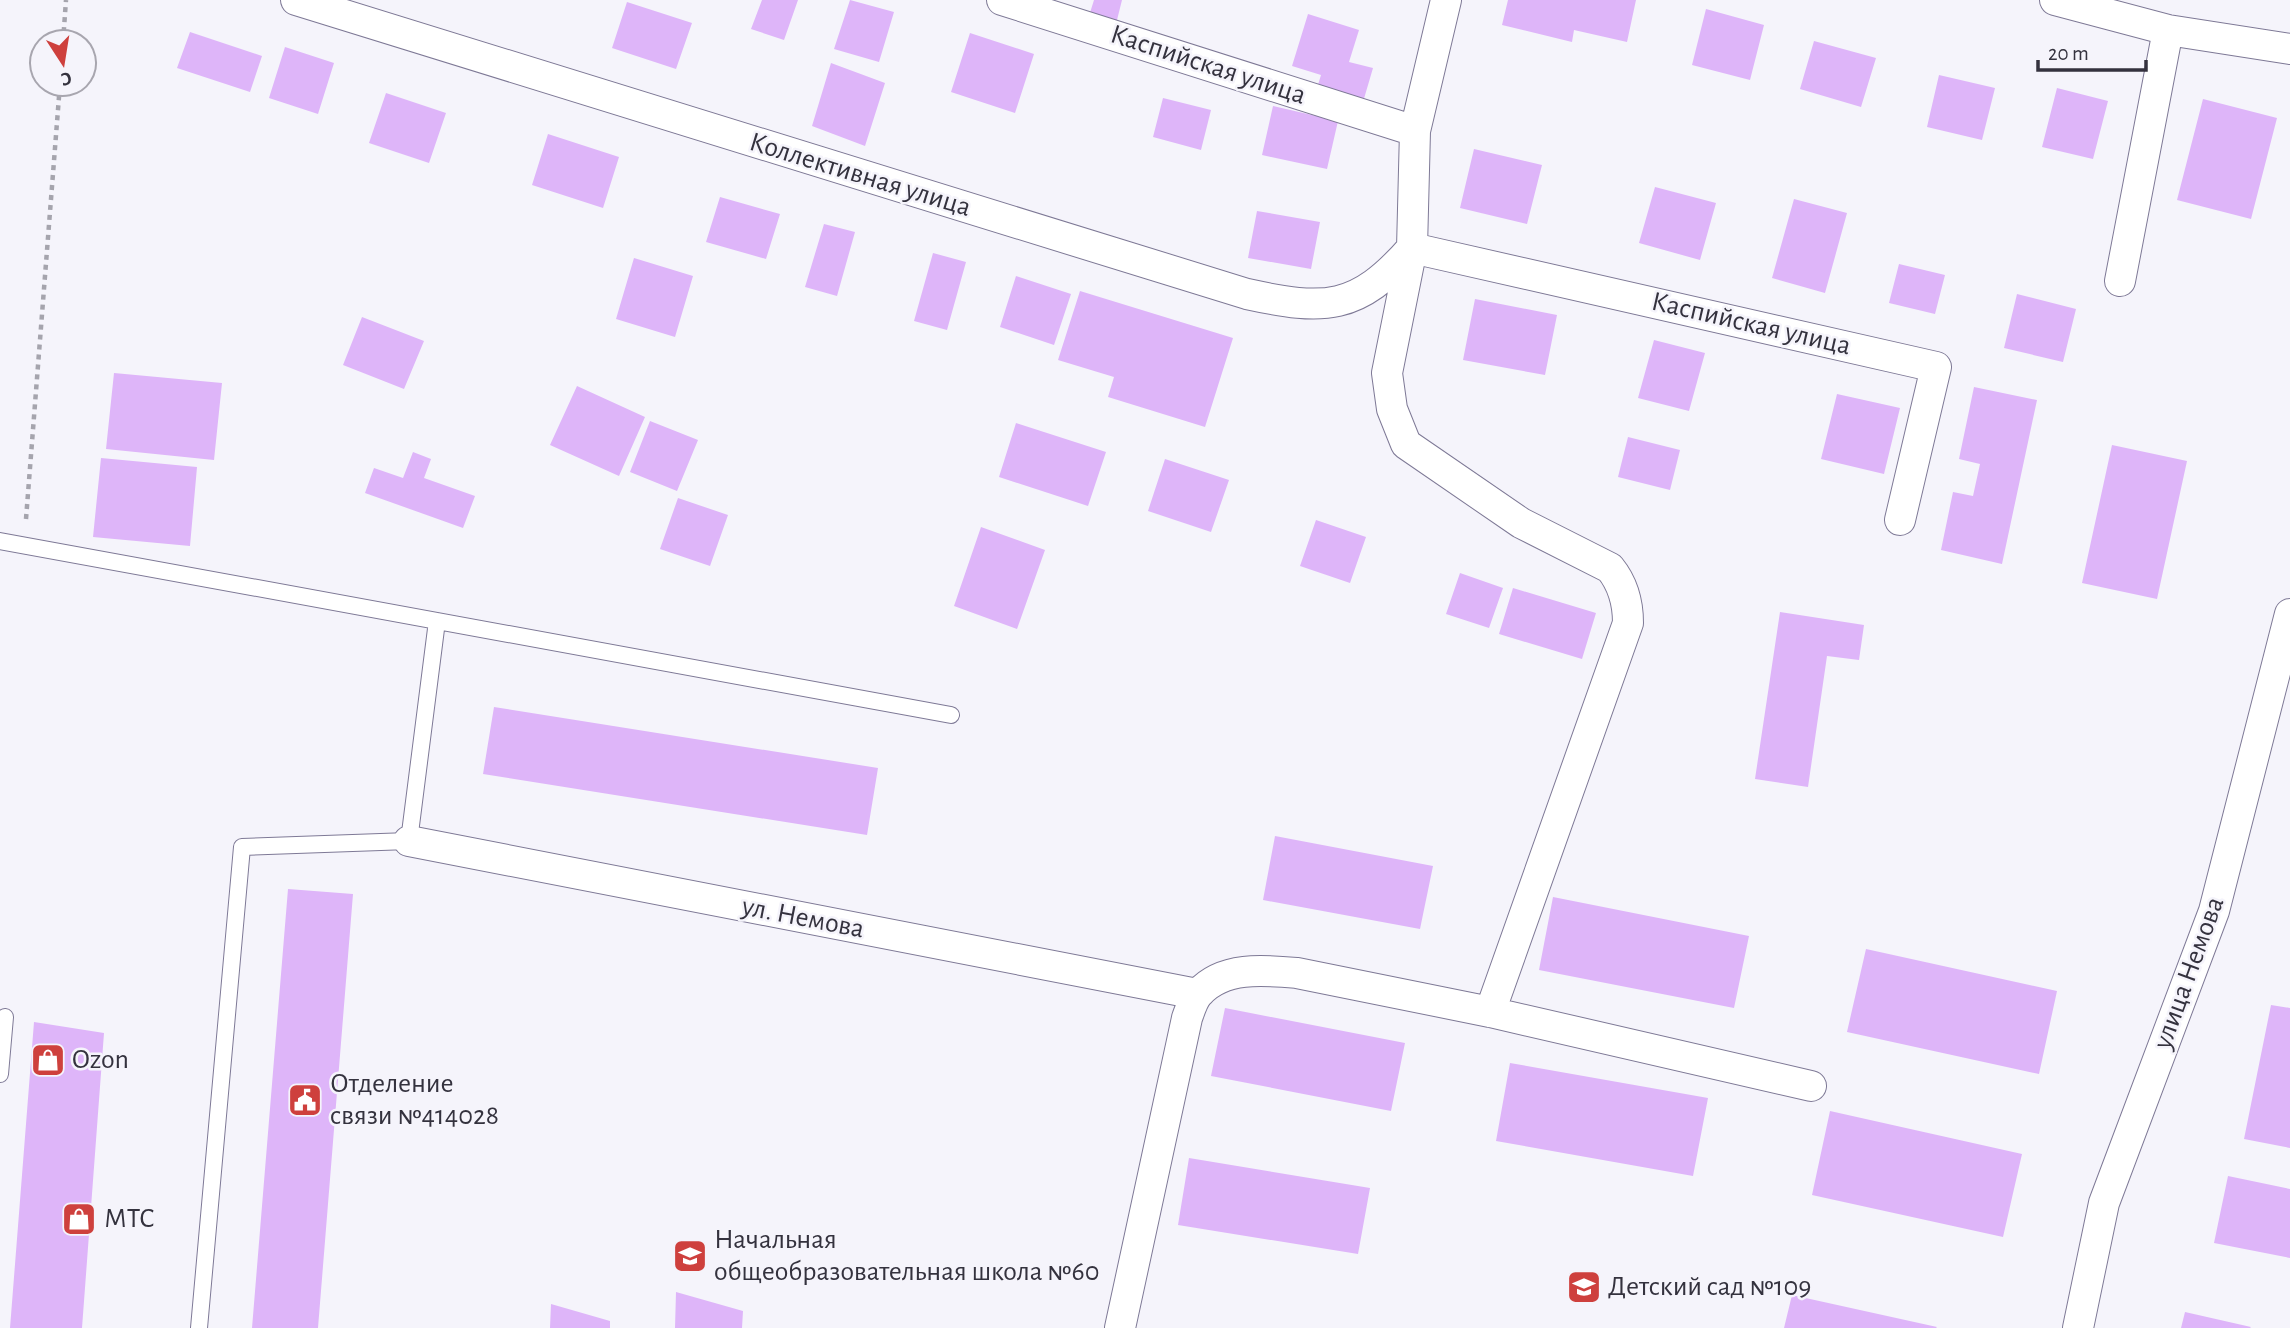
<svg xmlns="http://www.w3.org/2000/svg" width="2290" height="1328" viewBox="0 0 2290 1328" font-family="'Alegreya Sans',sans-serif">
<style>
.building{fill:#deb5f9}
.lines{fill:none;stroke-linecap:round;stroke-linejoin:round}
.lane-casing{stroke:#7e7996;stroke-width:18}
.street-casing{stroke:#7e7996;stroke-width:32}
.path{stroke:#a5a4ad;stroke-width:4.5;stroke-dasharray:5 5;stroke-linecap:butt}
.lane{stroke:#fff;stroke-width:16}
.street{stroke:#fff;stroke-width:30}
.labels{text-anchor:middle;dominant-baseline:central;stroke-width:5;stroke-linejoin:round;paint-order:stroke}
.street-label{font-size:28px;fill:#34323e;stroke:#f5f4fb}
.poi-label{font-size:28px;fill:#34323e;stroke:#f5f4fb;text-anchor:start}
</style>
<rect width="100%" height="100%" fill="#f5f4fb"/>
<!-- building -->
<path class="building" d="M762 0H798L784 40 751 29Z
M850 0 894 12 879 62 834 49Z
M1094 0H1122L1116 24 1089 16Z
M1508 0H1636L1627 42 1574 30 1572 42 1502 25Z
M627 2 692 23 676 69 612 48Z
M1706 9 1764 25 1750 80 1692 65Z
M1308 14 1359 30 1349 62 1373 68 1363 102 1317 88 1321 75 1292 66Z
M190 32 262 56 250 92 177 68Z
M970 33 1034 54 1015 113 951 92Z
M1814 41 1876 58 1861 107 1800 89Z
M285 47 334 63 318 114 269 98Z
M831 63 885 83 865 146 812 126Z
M1939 75 1995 88 1982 140 1927 127Z
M2057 88 2108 101 2093 159 2042 147Z
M386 93 446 113 429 163 369 143Z
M1163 98 1211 110 1201 150 1153 137Z
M2203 99 2277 118 2251 219 2177 200Z
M1273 106 1338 121 1327 169 1262 155Z
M548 134 619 157 603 208 532 185Z
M1474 149 1542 165 1527 224 1460 208Z
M1655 187 1716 203 1700 260 1639 243Z
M720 197 780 214 766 259 706 242Z
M1794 199 1847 213 1825 293 1772 278Z
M1257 211 1320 222 1311 269 1248 258Z
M824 224 855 232 837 296 805 287Z
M933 253 966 262 947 330 914 321Z
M634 258 693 276 675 337 616 319Z
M1899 264 1945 275 1935 314 1889 303Z
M1016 276 1071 294 1054 345 1000 327Z
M1080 291 1233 338 1205 427 1108 397 1114 377 1058 360Z
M2017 294 2076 309 2063 362 2004 348Z
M1475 299 1557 315 1545 375 1463 360Z
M362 317 424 341 404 389 343 365Z
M1654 340 1705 353 1689 411 1638 398Z
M114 373 222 383 214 460 106 449Z
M577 386 645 417 619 476 550 445Z
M1974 387 2037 400 2002 564 1941 550 1953 492 1973 496 1980 464 1959 459Z
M1837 394 1900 408 1884 474 1821 459Z
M650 421 698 440 677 491 630 472Z
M1016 423 1106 452 1088 506 999 477Z
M1628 437 1680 450 1670 490 1618 477Z
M2112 445 2187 461 2157 599 2082 583Z
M413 452 431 459 424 478 475 496 463 528 365 493 374 468 403 478Z
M101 458 197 467 190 546 93 537Z
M1165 459 1229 480 1211 532 1148 511Z
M678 498 728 515 710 566 660 549Z
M1316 520 1366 537 1350 583 1300 566Z
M981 527 1045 550 1017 629 954 606Z
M1460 573 1503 588 1489 628 1446 614Z
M1513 588 1596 613 1582 659 1499 634Z
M1780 612 1864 625 1859 660 1827 656 1808 787 1755 779Z
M494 707 878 768 867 835 483 774Z
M1275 836 1433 866 1420 929 1263 900Z
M288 889 353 894 318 1328H252Z
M1553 897 1749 936 1734 1008 1539 970Z
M1866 949 2057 991 2039 1074 1847 1032Z
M2271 1005 2290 1008V1148L2244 1139Z
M1225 1008 1405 1043 1391 1111 1211 1076Z
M34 1022 104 1033 82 1328H10Z
M1510 1063 1708 1098 1693 1176 1496 1141Z
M1830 1111 2022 1154 2003 1237 1812 1195Z
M1189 1158 1370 1188 1358 1254 1178 1225Z
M2228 1176 2290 1189V1258L2214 1243Z
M676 1292 743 1311 742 1328H675Z
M1792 1295 1937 1327 1936 1328H1784Z
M551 1304 610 1321V1328H550Z
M2185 1312 2251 1327 2250 1328H2181Z"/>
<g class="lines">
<!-- lane casing -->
<g class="lane-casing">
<path id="lane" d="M0 541 951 715
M0 1074 5 1017
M199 1328 242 847 409 841 437 621"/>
</g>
<!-- street casing -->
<g class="street-casing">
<path id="street" d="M296 0 1247 294C1325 311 1357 311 1412 248
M1002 0 1415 131
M1446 0 1415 131 1412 248 1387 373 1392 409 1406 444 1521 523 1610 568C1623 584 1628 603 1628 623L1490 1012
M2055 0 2168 30 2290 49
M1412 248 1936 367 1900 520
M2120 281 2168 30
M409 841 1197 994
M1120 1328 1187 1018C1190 1010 1193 999 1199 993 1223 966 1264 970 1297 973L1490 1012 1811 1086
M2078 1328 2104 1203 2214 911 2290 614"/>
</g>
<!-- path -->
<path class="path" d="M63 42 66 0
M26 519 60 84"/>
<!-- lane -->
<use href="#lane" class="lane"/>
<!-- street -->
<use href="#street" class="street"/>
</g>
<!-- icons -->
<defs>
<g id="shop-square" transform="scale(1.75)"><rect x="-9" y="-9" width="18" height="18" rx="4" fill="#ce403d" stroke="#f5f4fb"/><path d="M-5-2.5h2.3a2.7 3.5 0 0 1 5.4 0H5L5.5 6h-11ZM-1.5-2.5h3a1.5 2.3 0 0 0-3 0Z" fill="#fff"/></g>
<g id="civic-square" transform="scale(1.75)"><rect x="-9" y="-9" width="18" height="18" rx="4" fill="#ce403d" stroke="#f5f4fb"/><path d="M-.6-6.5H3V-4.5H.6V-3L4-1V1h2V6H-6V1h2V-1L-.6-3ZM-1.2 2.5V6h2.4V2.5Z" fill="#fff"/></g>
<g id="school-square" transform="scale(1.75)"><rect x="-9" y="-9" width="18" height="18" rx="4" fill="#ce403d" stroke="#f5f4fb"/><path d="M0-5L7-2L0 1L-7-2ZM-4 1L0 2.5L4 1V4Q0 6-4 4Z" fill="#fff"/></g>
</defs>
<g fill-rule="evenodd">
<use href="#shop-square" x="48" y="1060"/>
<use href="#civic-square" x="305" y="1100"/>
<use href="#shop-square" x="79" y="1219"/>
<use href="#school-square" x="690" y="1256"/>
<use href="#school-square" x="1584" y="1287"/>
</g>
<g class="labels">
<!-- street labels -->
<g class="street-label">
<text transform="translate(1208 65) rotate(18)">Каспийская улица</text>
<text transform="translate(860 175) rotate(17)">Коллективная улица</text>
<text transform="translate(1751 324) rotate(13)">Каспийская улица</text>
<text transform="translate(803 918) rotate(11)">ул. Немова</text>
<text transform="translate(2189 973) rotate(-70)">улица Немова</text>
</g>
<!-- poi labels -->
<g class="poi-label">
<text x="72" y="1060">Ozon</text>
<text x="330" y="1084">Отделение<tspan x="330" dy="32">связи №414028</tspan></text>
<text x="104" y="1219">МТС</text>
<text x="714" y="1240">Начальная<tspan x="714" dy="32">общеобразовательная школа №60</tspan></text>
<text x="1608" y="1287">Детский сад №109</text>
</g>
</g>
<!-- north arrow -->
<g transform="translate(63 63) rotate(168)"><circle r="33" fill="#f5f4fb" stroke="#a8a6af" stroke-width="2"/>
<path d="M0-5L12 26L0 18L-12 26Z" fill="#ce403d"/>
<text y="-10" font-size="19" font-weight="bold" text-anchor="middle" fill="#34323e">С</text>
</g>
<!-- scale -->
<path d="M2038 60v10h108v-10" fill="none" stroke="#34323e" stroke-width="3.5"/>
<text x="2048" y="60" font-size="21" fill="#34323e" stroke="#f5f4fb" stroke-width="5" paint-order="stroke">20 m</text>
</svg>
